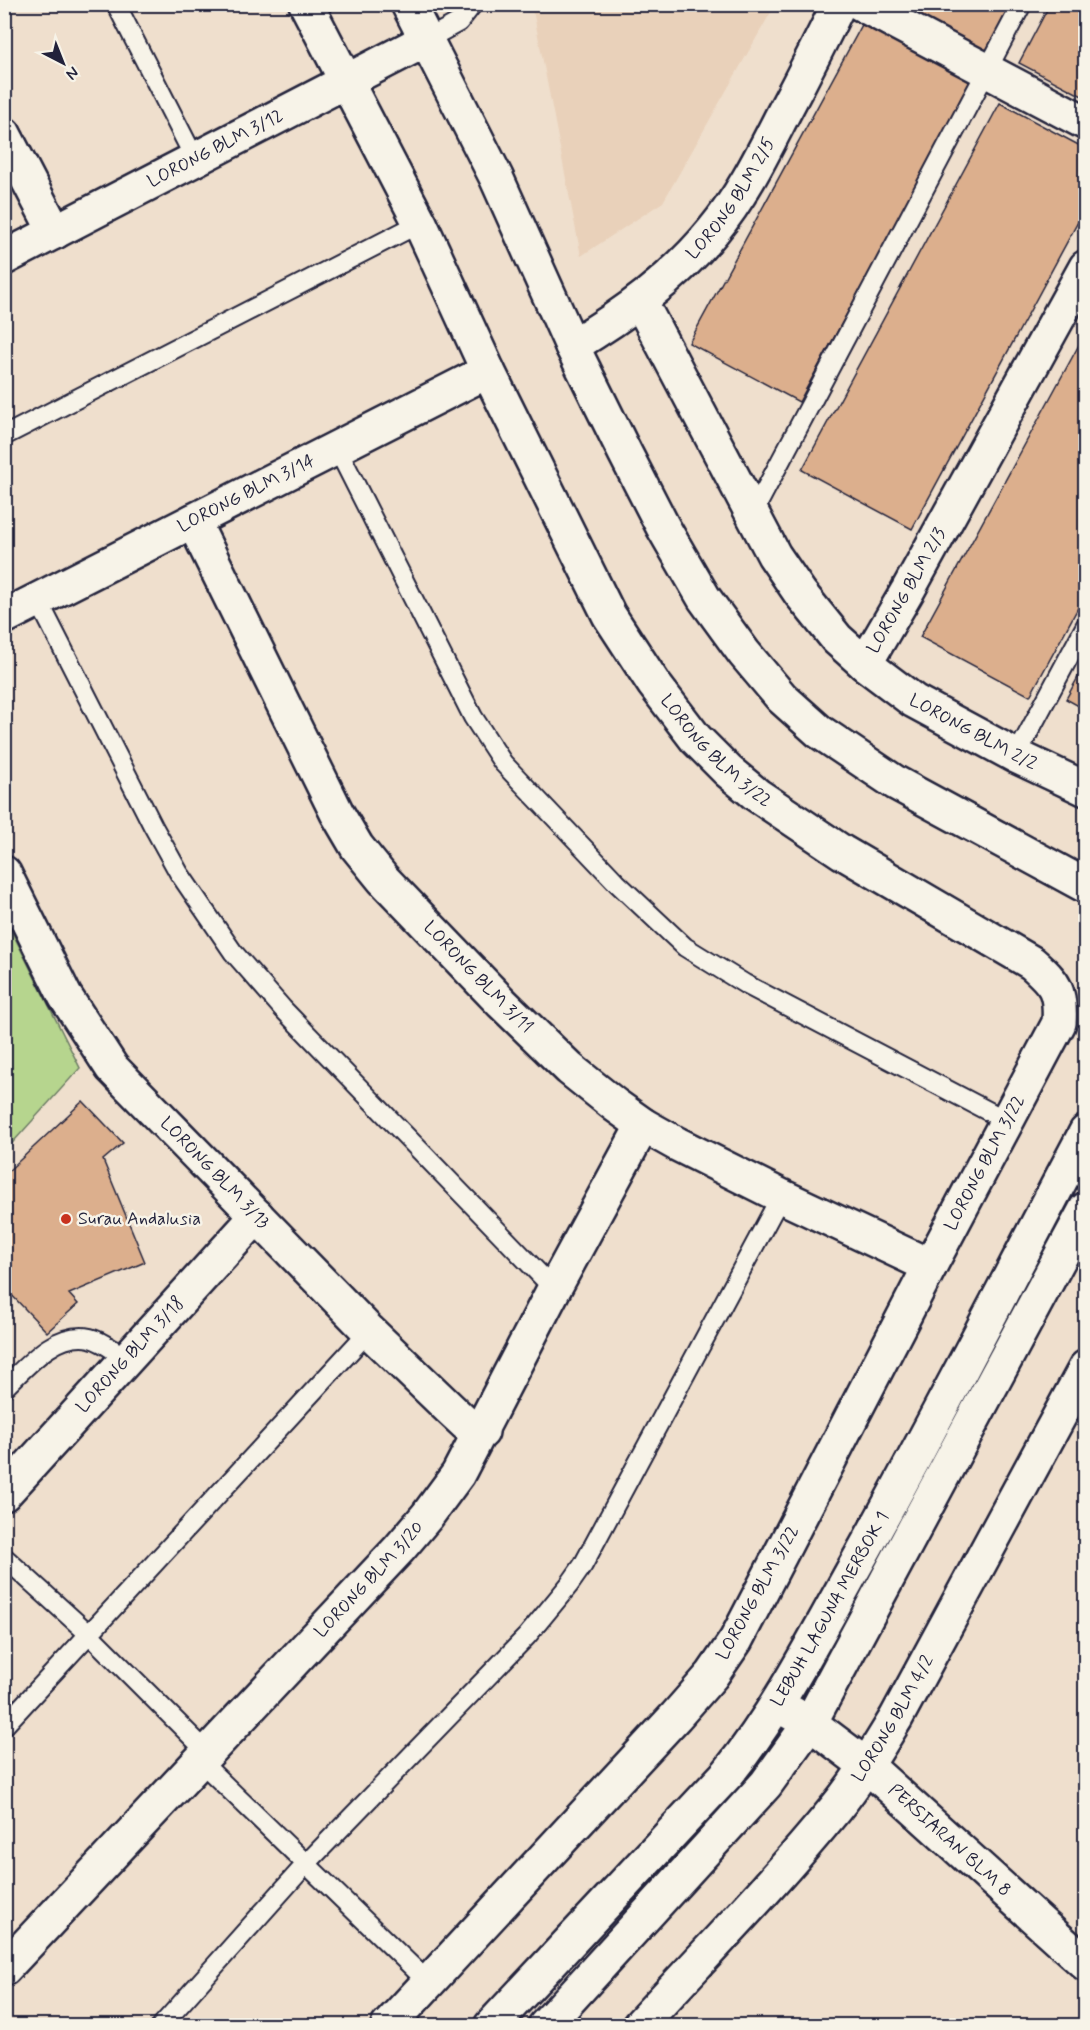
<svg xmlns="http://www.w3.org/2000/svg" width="1090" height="2030" viewBox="0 0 1090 2030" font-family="Mynerve,sans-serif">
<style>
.built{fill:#e9d1ba}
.green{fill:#b6d58e;stroke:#6c7c64;stroke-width:1.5}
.building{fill:#dcaf8d;stroke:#22223b;stroke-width:1.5}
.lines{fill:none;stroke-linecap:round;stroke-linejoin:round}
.service-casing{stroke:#22223b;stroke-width:22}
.minor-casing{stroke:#22223b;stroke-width:38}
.tertiary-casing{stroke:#22223b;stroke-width:38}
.service{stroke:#f7f3e8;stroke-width:18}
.minor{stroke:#f7f3e8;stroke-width:33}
.tertiary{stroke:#f7f3e8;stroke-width:33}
.poi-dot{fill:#c8321e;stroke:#f7f3e8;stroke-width:2}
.labels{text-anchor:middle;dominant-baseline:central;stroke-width:5;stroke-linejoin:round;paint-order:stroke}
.street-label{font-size:18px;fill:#22223b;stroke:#f7f3e8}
.poi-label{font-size:18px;fill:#22223b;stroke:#f7f3e8;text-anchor:start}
</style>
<rect width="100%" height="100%" fill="#efdfcd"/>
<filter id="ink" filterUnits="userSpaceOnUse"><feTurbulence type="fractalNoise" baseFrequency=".0167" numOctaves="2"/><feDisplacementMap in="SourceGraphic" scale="12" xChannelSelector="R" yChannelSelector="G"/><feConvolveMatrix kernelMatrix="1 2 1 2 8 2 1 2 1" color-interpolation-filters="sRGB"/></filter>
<g filter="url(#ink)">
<!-- built -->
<path class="built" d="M528 5H775L663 202 581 256 534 15Z"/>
<!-- green -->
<path class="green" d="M5 918 80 1068 5 1151H4Z"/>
<!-- building -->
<path class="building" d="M898 4H1014L988 52Z
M1050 4H1086V98L1019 63Z
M863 23 973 82 799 402 689 343Z
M1000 103 1086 149V207L912 529 802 470Z
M1086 332V593L1030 696 920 637Z
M1086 663V710L1066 699Z
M83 1101 123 1143 103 1160 145 1262 69 1294 78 1304 47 1332 4 1287V1175Z"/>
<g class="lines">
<!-- service casing -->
<g class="service-casing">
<path id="service" d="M116 4 195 159
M426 40 459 22 473 4
M4 436 420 223
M337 448 473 717 503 763 617 883 685 947 745 984 1007 1121
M752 515 1022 4
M38 600 153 826 179 873 233 952 283 1009 554 1289
M1016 756 1086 625
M4 1388C27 1366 55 1331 90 1338 103 1341 117 1353 128 1359
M4 1557 90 1635 207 1752
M4 1726 369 1331
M200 1761 428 1982
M161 2026 306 1864 527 1636 569 1585 583 1565 781 1196"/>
</g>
<!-- minor casing -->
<g class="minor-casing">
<g id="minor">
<path id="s1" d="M306 4 420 223 488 371 609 615 654 684 696 739 728 771 757 795 842 852 1032 963C1056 984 1061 991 1059 1023L930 1266 736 1640 712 1675 676 1716 388 2026"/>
<path d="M408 4 496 177 572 346 625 453 663 527 704 598 744 653 782 698 820 732 896 783 1086 886"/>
<path d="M861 4 1086 123"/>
<path d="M4 134 55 232"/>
<path id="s2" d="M4 258 426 40"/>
<path id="s3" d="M640 301 774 555 800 593 837 639 865 664 908 590 1086 267"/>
<path id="s4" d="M572 346C624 315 674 279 713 231 742 196 762 155 783 114 802 78 821 41 839 4"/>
<path id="s5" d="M193 521 337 813 357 847 383 879 502 1003 570 1069 615 1105 643 1125 677 1144 781 1196 930 1266"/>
<path id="s6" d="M4 617 488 371"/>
<path id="s7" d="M865 664 914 701 1016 756 1086 789"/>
<path id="s8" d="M4 873 65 996 112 1068 369 1331 449 1408 466 1424 482 1432"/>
<path id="s9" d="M4 1494 257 1216"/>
<path id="s10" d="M777 1705 810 1723 867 1766 1086 1964"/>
<path id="s11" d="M4 1969 399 1549 427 1516 458 1474 554 1289 643 1125"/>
<path id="s12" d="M639 2026C705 1954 774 1884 835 1809 858 1781 877 1749 896 1718L1086 1367"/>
</g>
</g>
<!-- tertiary casing -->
<g class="tertiary-casing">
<g id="tertiary">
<path id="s13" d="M491 2026 728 1773C780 1708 817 1634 858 1561 937 1420 1010 1275 1086 1132"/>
<path d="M545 2026 766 1784 810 1723 1086 1209"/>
</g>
</g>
<!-- service -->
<use href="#service" class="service"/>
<!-- minor -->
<use href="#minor" class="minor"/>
<!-- tertiary -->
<use href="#tertiary" class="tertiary"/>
</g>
</g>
<!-- markers -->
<circle class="poi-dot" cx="66" cy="1219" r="6"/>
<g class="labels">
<!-- street labels -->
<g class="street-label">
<text stroke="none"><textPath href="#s2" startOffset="238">LORONG BLM 3/12</textPath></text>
<text stroke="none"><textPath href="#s4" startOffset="220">LORONG BLM 2/5</textPath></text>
<text stroke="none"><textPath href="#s6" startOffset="272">LORONG BLM 3/14</textPath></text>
<text stroke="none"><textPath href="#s3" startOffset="514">LORONG BLM 2/3</textPath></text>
<text stroke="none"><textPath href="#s7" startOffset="128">LORONG BLM 2/2</textPath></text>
<text stroke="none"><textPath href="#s1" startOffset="856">LORONG BLM 3/22</textPath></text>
<text stroke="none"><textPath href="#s5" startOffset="543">LORONG BLM 3/11</textPath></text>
<text transform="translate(985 1163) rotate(-62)">LORONG BLM 3/22</text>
<text stroke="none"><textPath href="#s8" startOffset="370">LORONG BLM 3/13</textPath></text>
<text stroke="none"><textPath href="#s9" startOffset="188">LORONG BLM 3/18</textPath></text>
<text stroke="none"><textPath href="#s11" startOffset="534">LORONG BLM 3/20</textPath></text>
<text transform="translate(758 1593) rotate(-61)">LORONG BLM 3/22</text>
<text stroke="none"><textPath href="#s13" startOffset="540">LEBUH LAGUNA MERBOK 1</textPath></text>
<text stroke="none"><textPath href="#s12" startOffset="400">LORONG BLM 4/2</textPath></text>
<text stroke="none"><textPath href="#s10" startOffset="220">PERSIARAN BLM 8</textPath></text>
</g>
<!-- poi labels -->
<g class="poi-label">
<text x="78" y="1219">Surau Andalusia</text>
</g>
</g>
<!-- margin -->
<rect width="1090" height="2030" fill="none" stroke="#f7f3e8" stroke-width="24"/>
<rect x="12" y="12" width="1066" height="2006" fill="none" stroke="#22223b" stroke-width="2" filter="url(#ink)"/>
<!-- north arrow -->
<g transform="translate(63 63) rotate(138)" stroke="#f7f3e8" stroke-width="4.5" paint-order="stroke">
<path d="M0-4.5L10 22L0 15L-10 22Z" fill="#22223b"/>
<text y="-9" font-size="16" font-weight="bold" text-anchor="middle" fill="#22223b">N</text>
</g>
</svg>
